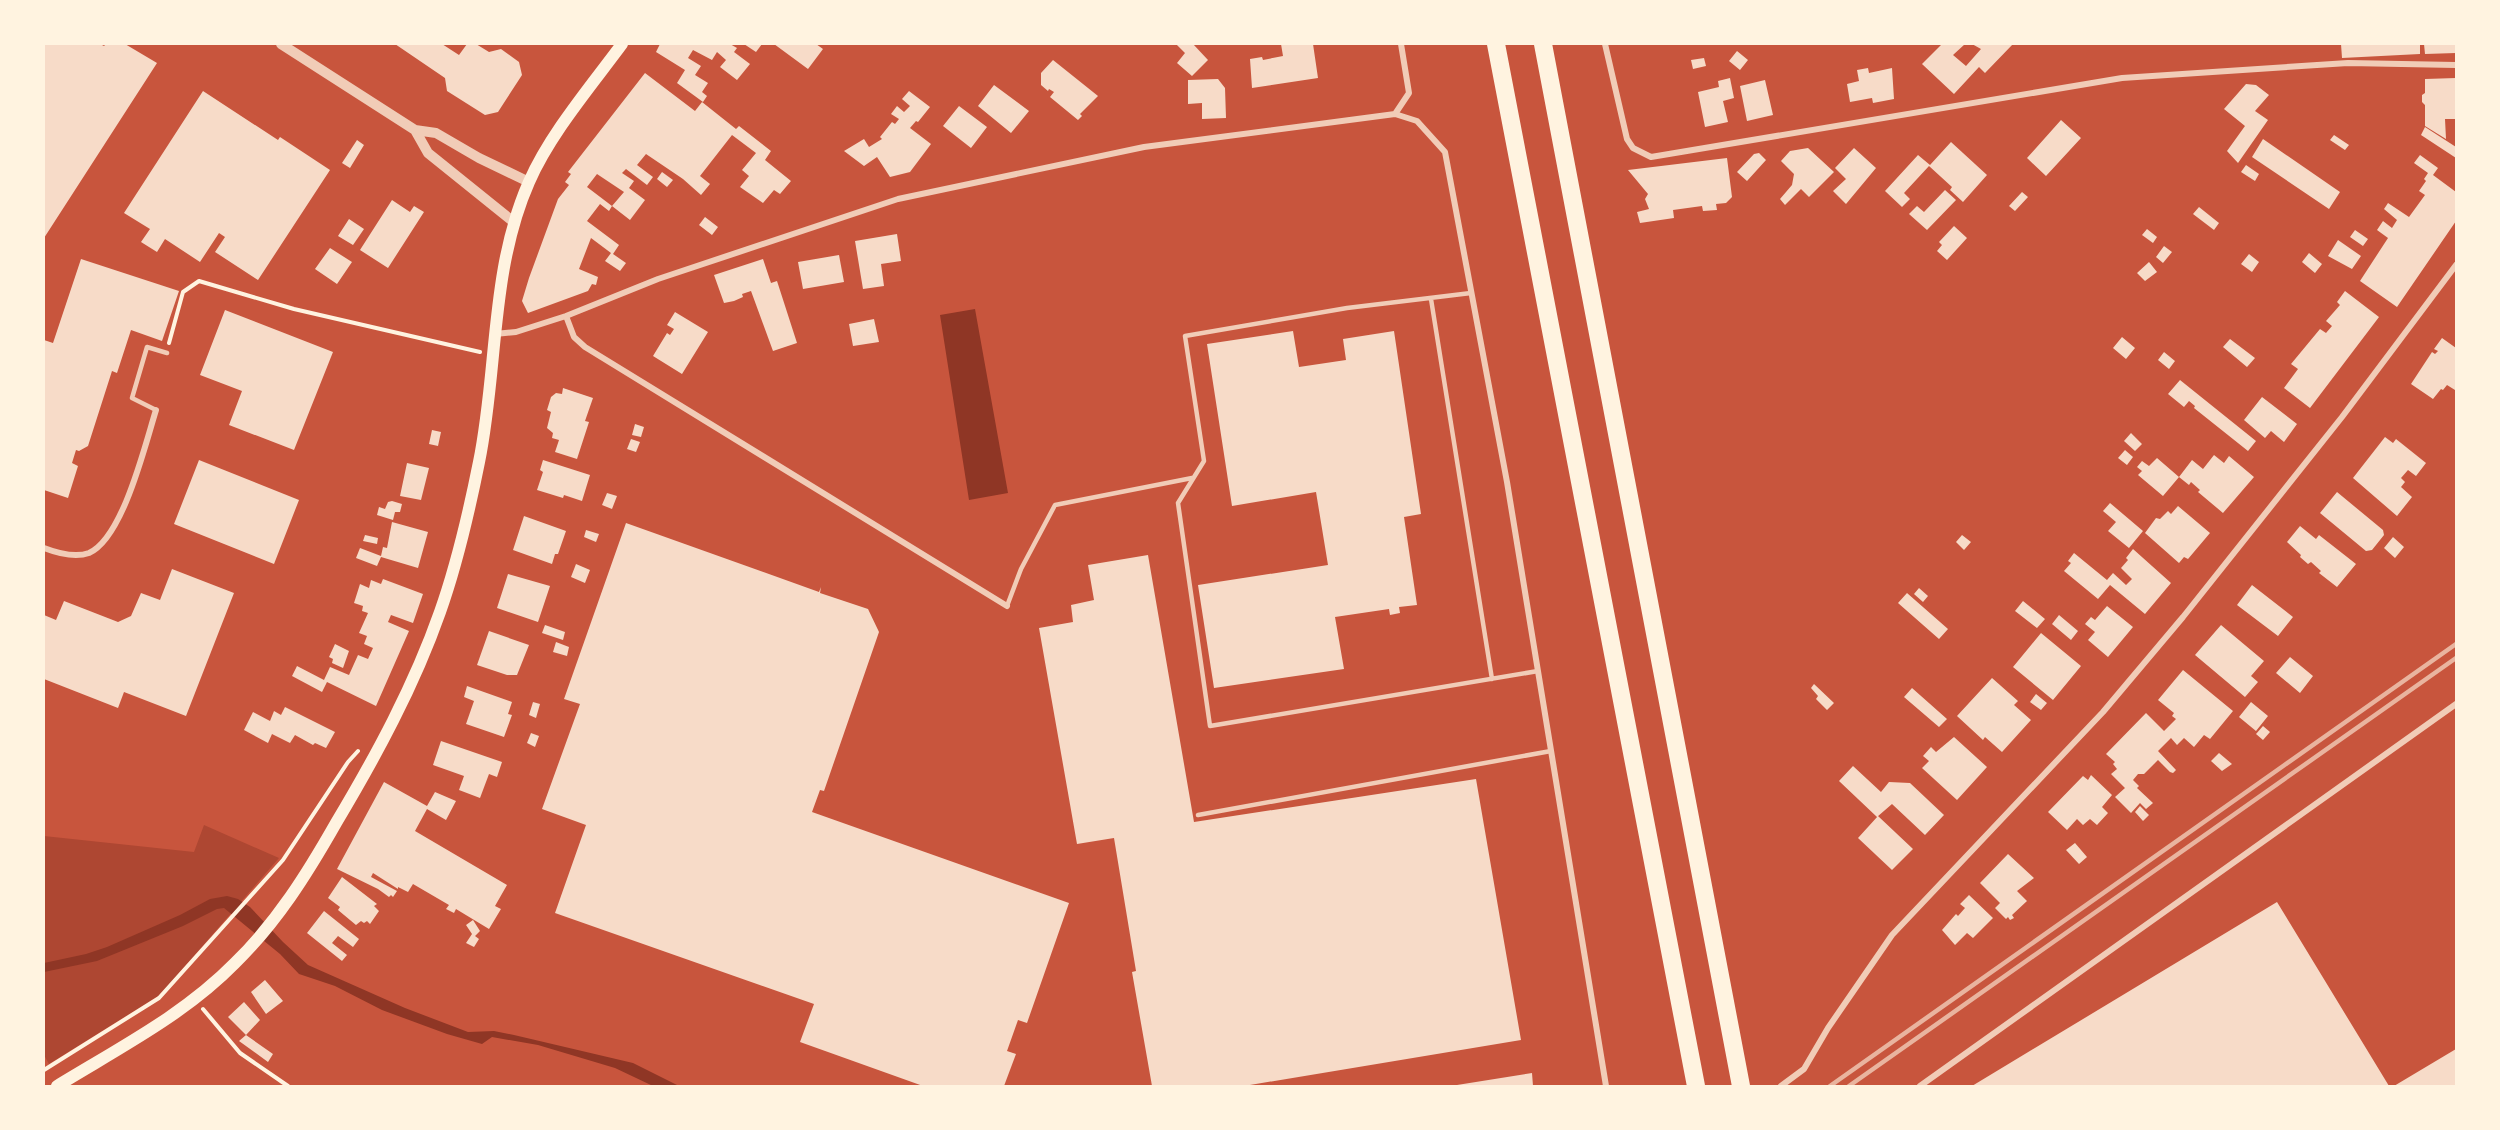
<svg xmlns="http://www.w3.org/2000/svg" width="2500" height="1130" viewBox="0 0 2500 1130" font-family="'Roboto Condensed',sans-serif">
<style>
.green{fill:#ae4732}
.water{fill:#8f3625}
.building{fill:#f7dbc8}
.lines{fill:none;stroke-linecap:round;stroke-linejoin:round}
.path{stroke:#fff3e0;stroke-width:4}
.service{stroke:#f1ccb7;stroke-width:4.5}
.minor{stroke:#f1ccb7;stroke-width:6}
.tertiary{stroke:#f1ccb7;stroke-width:10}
.secondary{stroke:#fff3e0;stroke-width:12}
.motorway{stroke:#fff3e0;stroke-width:18}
.rail{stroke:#e9b49f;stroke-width:4.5}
</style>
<rect width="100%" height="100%" fill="#c8553d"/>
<!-- green -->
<path class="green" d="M204 825 279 858 160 995 49 1064 44 1055V836L194 852Z"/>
<!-- water -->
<path class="water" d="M975 309 1008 493 969 500 940 315Z
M227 896 238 899 250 907 283 942 308 965 405 1008 468 1032 494 1031 514 1035 633 1063 679 1086H653L615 1068 538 1045 492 1037 482 1044 447 1034 382 1010 335 986 299 974 280 954 224 908 217 909 183 926 97 961 44 972V963L86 954 107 947 180 915 210 899Z"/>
<!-- building -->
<path class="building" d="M44 44H100L104 46 106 44H125L157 63 44 238Z
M395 44H442L459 55 467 44H476L489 52 501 49 519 62 522 75 498 112 485 115 447 91 445 78Z
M660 44H730L737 48 734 52 750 64 737 80 720 67 726 60 717 52 712 60 693 50 688 58 701 66 695 75 708 83 702 92 707 96 703 102 677 83 685 70 656 52Z
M744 44H762L756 52Z
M774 44H816L823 49 808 69Z
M1176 44H1193L1208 60 1192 76 1177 63 1185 53Z
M1281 44H1313L1318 78 1252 88 1250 59 1262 57 1263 60 1283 56Z
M1942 44H1965L1953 55 1966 66 1981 49 1972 44H2013L1985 73 1979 67 1954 94 1922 64Z
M2341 44H2420V54L2342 58Z
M2424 44H2456V53L2425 54Z
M1737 51 1748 60 1740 70 1729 61Z
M1704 58 1706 66 1693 69 1691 60Z
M1053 60 1098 96 1080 114 1082 116 1078 120 1050 97 1054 92 1049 89 1048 91 1041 85V73Z
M1868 68 1869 73 1892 68 1894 99 1873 103 1872 98 1850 102 1847 84 1859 81 1857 70Z
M645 73 695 111 702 102 736 129 739 126 771 151 765 160 791 181 780 194 774 190 763 203 740 187 749 176 742 170 756 153 732 135 700 176 710 184 701 195 683 179 646 154 637 165 653 177 647 185 626 169 622 173 634 181 629 188 645 200 630 220 612 206 624 192 597 174 587 187 612 206 609 211 600 204 587 221 619 245 613 254 626 263 620 271 605 261 611 253 591 238 579 269 598 277 596 285 592 284 588 291 528 313 522 301 529 278 558 199 569 185 565 182 571 174 568 172Z
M1730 78 1734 98 1723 101 1728 122 1705 127 1698 92 1719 87 1718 81Z
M2456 78V119H2445L2446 139 2425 126V105L2422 102V95L2425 93V79Z
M1218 79 1225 88 1226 118 1202 119V103L1188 104V80Z
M1765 80 1773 115 1747 121 1740 86Z
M2246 84 2256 85 2269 95 2255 111 2268 120 2238 163 2227 151 2245 126 2224 109Z
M994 85 1029 111 1011 133 978 106Z
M203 91 278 140 280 137 330 170 258 280 215 252 225 237 219 233 200 262 165 239 157 252 141 242 150 229 124 213Z
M909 91 930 107 918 122 916 121 910 128 931 144 910 172 890 177 877 157 864 166 844 151 864 139 869 147 882 139 880 137 892 122 895 124 899 119 891 114 897 106 904 112 910 106 902 99Z
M959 106 987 127 971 148 943 126Z
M2061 120 2081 138 2046 176 2027 158Z
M2425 127 2456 147V158L2421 135Z
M2334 135 2349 145 2345 150 2330 140Z
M2263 139 2340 192 2329 209 2252 157Z
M357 140 364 145 350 168 342 163Z
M1951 142 1987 175 1963 202 1950 190 1952 187 1929 166 1904 193 1910 199 1902 207 1885 191 1918 155 1930 165Z
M1808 148 1834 172 1809 197 1801 189 1785 205 1780 199 1792 185 1794 174 1781 161 1790 151Z
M1854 148 1876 168 1846 204 1833 191 1846 179 1835 168Z
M1759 153 1766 160 1747 181 1737 172 1754 154Z
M2420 155 2438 168 2433 175 2456 192V221L2397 307 2360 281 2388 238 2377 230 2383 221 2392 228 2397 220 2384 209 2388 203 2409 217 2425 195 2419 191 2426 181 2424 179 2428 173 2414 163Z
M1727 158 1732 197 1726 203 1716 204 1717 210 1703 211 1702 206 1673 210 1674 218 1640 223 1637 212 1649 209 1645 199 1648 194 1628 170Z
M2246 165 2259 174 2255 181 2241 172Z
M662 172 673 180 667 187 657 179Z
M1945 190 1956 200 1927 230 1909 214 1917 206 1924 212Z
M2022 192 2028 197 2015 211 2009 206Z
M392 200 410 212 414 206 424 212 388 268 360 250Z
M2199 207 2219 223 2214 230 2193 214Z
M705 217 718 227 712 235 699 225Z
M349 219 364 229 353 245 338 236Z
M1954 226 1967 238 1947 260 1937 251 1942 245 1939 242Z
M2147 229 2157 237 2153 243 2142 235Z
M2355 230 2368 239 2363 246 2350 237Z
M897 234 901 261 881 264 884 286 863 289 855 241Z
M2338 240 2361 256 2352 269 2328 256Z
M2164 246 2172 252 2163 263 2156 257Z
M330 248 352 262 337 284 315 269Z
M2309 253 2322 264 2315 273 2302 262Z
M2249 254 2259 262 2252 272 2241 264Z
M839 255 844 282 803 289 798 262Z
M81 259 179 291 162 341 131 330 117 373 112 371 88 446 79 451 76 450 72 463 78 466 68 498 44 490V340L53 343Z
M763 259 771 283 777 281 797 343 773 351 751 291 742 294 743 297 734 301 724 303 714 275Z
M2149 262 2157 272 2145 281 2137 273Z
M2345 291 2379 317 2310 408 2284 388 2298 369 2291 364 2320 329 2326 333 2332 326 2326 321 2340 305 2337 302Z
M225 310 333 352 294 450 229 425 242 391 200 375Z
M675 312 708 332 682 374 653 356 667 333 670 335 674 329 667 325Z
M874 319 879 342 853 346 849 324Z
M1293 331 1299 367 1346 360 1343 339 1394 331 1421 514 1404 517 1417 605 1399 607 1400 613 1390 615 1389 609 1335 617 1344 669 1214 688 1198 585 1328 565 1316 492 1232 506 1207 344Z
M2122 337 2135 348 2126 359 2113 348Z
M2442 338 2456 348V388L2455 390 2447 385 2443 390 2441 389 2433 399 2411 384 2432 352 2435 354 2438 351 2434 349Z
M2230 339 2255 358 2247 367 2223 347Z
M2164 352 2175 361 2169 369 2158 360Z
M2180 380 2256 441 2248 451 2194 408 2195 406 2189 401 2184 407 2168 394Z
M563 388 593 398 585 421 589 422 577 459 555 452 559 440 552 438 553 433 547 428 551 412 547 410 551 397 556 393 562 394Z
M2262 397 2297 424 2284 442 2271 431 2265 438 2244 420Z
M635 424 644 427 641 437 632 435Z
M432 430 441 432 438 446 429 444Z
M2131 433 2142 444 2135 451 2124 441Z
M2385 437 2393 443 2396 439 2426 463 2416 476 2408 470 2401 478 2405 482 2401 487 2412 497 2397 516 2353 478Z
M631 439 640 442 636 452 627 449Z
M2125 450 2133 457 2127 465 2118 458Z
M2214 455 2224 463 2229 456 2254 477 2223 513 2198 492 2200 490 2191 482 2189 485 2179 477 2163 496 2138 475 2142 471 2137 467 2142 461 2149 466 2157 458 2179 477 2192 460 2203 469Z
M199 460 299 500 274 564 174 524Z
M543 460 590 475 582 501 564 495 563 498 537 490 543 472 540 470Z
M407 463 429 468 421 500 400 496Z
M2337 492 2383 530 2384 535 2372 550 2366 551 2320 513Z
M607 493 617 496 612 509 602 505Z
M392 501 402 504 400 512H395L393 520 377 515 379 507 385 509 388 502Z
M2110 503 2143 531 2129 548 2108 531 2116 522 2103 511Z
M2178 506 2210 533 2188 559 2184 557 2179 563 2145 533 2156 518 2160 519 2168 511 2171 514Z
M524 516 566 531 558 554H555L552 564 513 550Z
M392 522 428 532 418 568 381 557 377 566 356 558 360 548 381 556 383 547 387 548Z
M626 523 819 592 821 587 820 593 868 609 879 632 824 791 820 790 812 812 1069 903 1027 1023 1018 1020 1007 1051 1016 1054 1004 1086H923L800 1042 814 1004 555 913 586 825 542 809 580 704 564 699Z
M2300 526 2316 539 2319 535 2356 564 2337 587 2319 573 2321 571 2311 562 2308 564 2300 557 2301 555 2287 542Z
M586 530 599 534 596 542 584 537Z
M365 535 378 538 377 544 363 541Z
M1962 535 1971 542 1964 550 1956 542Z
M2393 537 2404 547 2395 558 2384 548Z
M2133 549 2171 583 2145 614 2110 585 2098 599 2064 571 2071 563 2068 561 2074 553 2107 580 2113 573 2126 585 2132 579 2121 568 2128 560 2126 558Z
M1148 555 1194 822 1476 779 1521 1040 1244 1086H1152L1132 972 1136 971 1114 838 1077 844 1039 628 1073 622 1071 605 1094 600 1088 565Z
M576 564 590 570 585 583 571 577Z
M172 569 234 593 186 716 124 692 118 708 44 679V615L56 620 64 601 118 622 131 616 141 593 160 600Z
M508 574 550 586 538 622 497 608Z
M383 579 423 594 413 623 391 615 388 622 409 631 376 706 327 682 322 692 292 676 297 666 324 680 330 667 349 675 358 655 368 659 373 648 364 644 367 636 359 633 368 613 362 611 363 606 354 603 360 584 369 588 371 580 381 584Z
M2252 585 2293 617 2278 636 2237 605Z
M1919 588 1928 596 1923 602 1914 594Z
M1907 593 1948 629 1939 639 1898 603Z
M2023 601 2045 619 2037 628 2015 611Z
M2107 606 2133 627 2108 657 2088 640 2095 632 2085 624 2091 617 2095 620Z
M2059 615 2078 631 2071 640 2052 624Z
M545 625 565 632 563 640 542 633Z
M2221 625 2264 661 2251 676 2258 682 2245 697 2195 655Z
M489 631 529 645 517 675H507L477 665Z
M2041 633 2081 666 2053 700 2013 667Z
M556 642 569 647 567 656 553 652Z
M335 644 349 651 343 668 332 663 333 659 329 657Z
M2290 657 2313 676 2300 693 2276 673Z
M2183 670 2233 711 2210 739 2204 735 2194 747 2184 738 2177 745 2171 738 2158 751 2176 770 2173 773 2170 772 2158 760 2144 774H2138L2133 780 2139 786 2137 788 2153 803 2146 809 2140 803 2131 813 2115 797 2125 788 2111 774 2117 769 2113 764 2115 762 2106 754 2146 713 2164 731 2176 719 2172 716 2174 713 2158 700Z
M1992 678 2018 701 2014 705 2031 720 2002 752 1985 737 1983 740 1957 716Z
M1814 684 1834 703 1827 710 1816 699 1818 696 1811 688Z
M467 686 512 702 508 714 512 715 504 737 466 724 474 701 464 697Z
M1912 688 1947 719 1939 727 1904 697Z
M2036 694 2047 703 2041 710 2030 702Z
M533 702 540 704 536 718 529 715Z
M2251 702 2268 716 2256 731 2239 717Z
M285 707 335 732 326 748 315 743 313 745 295 735 290 743 272 734 268 743 244 730 253 712 270 721 274 711 281 715Z
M2263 726 2270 732 2263 740 2256 734Z
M531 733 539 736 535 747 527 743Z
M1954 737 1987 767 1957 800 1922 768 1929 761 1923 756 1931 747 1936 752Z
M441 741 502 762 497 777 489 774 480 798 459 790 464 776 433 765Z
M2219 753 2232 764 2222 771 2211 761Z
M1853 766 1881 792 1889 782 1910 783 1944 815 1925 835 1892 804 1877 817 1839 781Z
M2091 775 2112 795 2102 807 2108 813 2097 825 2090 819 2083 825 2077 819 2067 830 2048 812 2083 776 2088 780Z
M384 782 427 806 435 792 456 801 446 820 427 809 415 831 507 885 495 906 501 909 489 929 456 909 454 913 446 909 449 905 413 884 408 892 398 887V889L373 873 371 877 397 891 393 897 391 895 389 897 378 889 337 869Z
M2140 806 2149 815 2143 821 2135 812Z
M1878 816 1913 849 1892 870 1858 838Z
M2075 843 2087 857 2079 864 2066 850Z
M2008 854 2034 878 2017 891 2027 901 2012 915 2014 918 2010 920 2008 917 2006 919 1995 908 2000 903 1980 883Z
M342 877 377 904 374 906 379 911 370 924 367 921 364 923 361 921 356 925 338 910 340 907 328 898Z
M1969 895 1993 918 1973 938 1967 933 1955 945 1942 930 1956 914 1958 916 1965 908 1960 904Z
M2277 902 2389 1086H1972Z
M324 911 359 939 353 947 338 936 332 943 347 955 342 961 307 933Z
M473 920 480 931 475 936 479 939 474 947 466 943 472 934 466 925Z
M265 980 283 1001 266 1014 251 992Z
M244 1002 260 1020 246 1035 273 1054 268 1062 239 1041 246 1035 228 1017Z
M2456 1049V1086H2394Z
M1532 1073 1533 1086H1457V1085Z"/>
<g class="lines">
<!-- path -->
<path class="path" d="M169 343 183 292 199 281 294 309 480 352
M203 1009 240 1053 288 1086
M44 1070 159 998 283 860 348 762 358 751"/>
<!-- service -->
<path class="service" d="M1471 293 1347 308 1185 336 1204 461 1178 503 1210 726 1538 671
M1431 299 1492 679
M156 410 132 398 147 347 167 353
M1007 606 1021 569 1055 505 1192 478
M1198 815 1551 751"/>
<!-- minor -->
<path class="minor" d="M1605 44 1627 139 1633 148 1651 157 2122 78 2348 63 2456 65
M1395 114 1409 93 1401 44
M566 316 574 337 585 347 1007 606
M495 334 516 332 566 316 658 279 898 199 1144 147 1395 114 1417 121 1445 152 1507 482 1606 1086
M44 548C57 553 75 558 89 553 123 538 145 445 156 410
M1781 1086 1804 1069 1828 1028 1892 935 2103 712 2183 617 2342 417 2456 265
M1920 1086 2456 704"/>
<!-- tertiary -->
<path class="tertiary" d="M281 44 415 130 436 133 479 158 529 182
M415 130 428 153 515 223"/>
<!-- secondary -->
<path class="secondary" d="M57 1086C119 1048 184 1015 235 963 277 922 307 874 336 823 376 756 414 686 440 612 457 564 469 512 479 462 498 370 490 270 529 182 550 134 591 86 622 44"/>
<!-- motorway -->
<path class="motorway" d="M1496 44 1696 1086
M1543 44 1741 1086"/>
<!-- rail -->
<path class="rail" d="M1830 1086 2456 644
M1849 1086 2456 658"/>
</g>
<!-- border -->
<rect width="2500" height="1130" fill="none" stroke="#fff3e0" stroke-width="90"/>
</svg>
